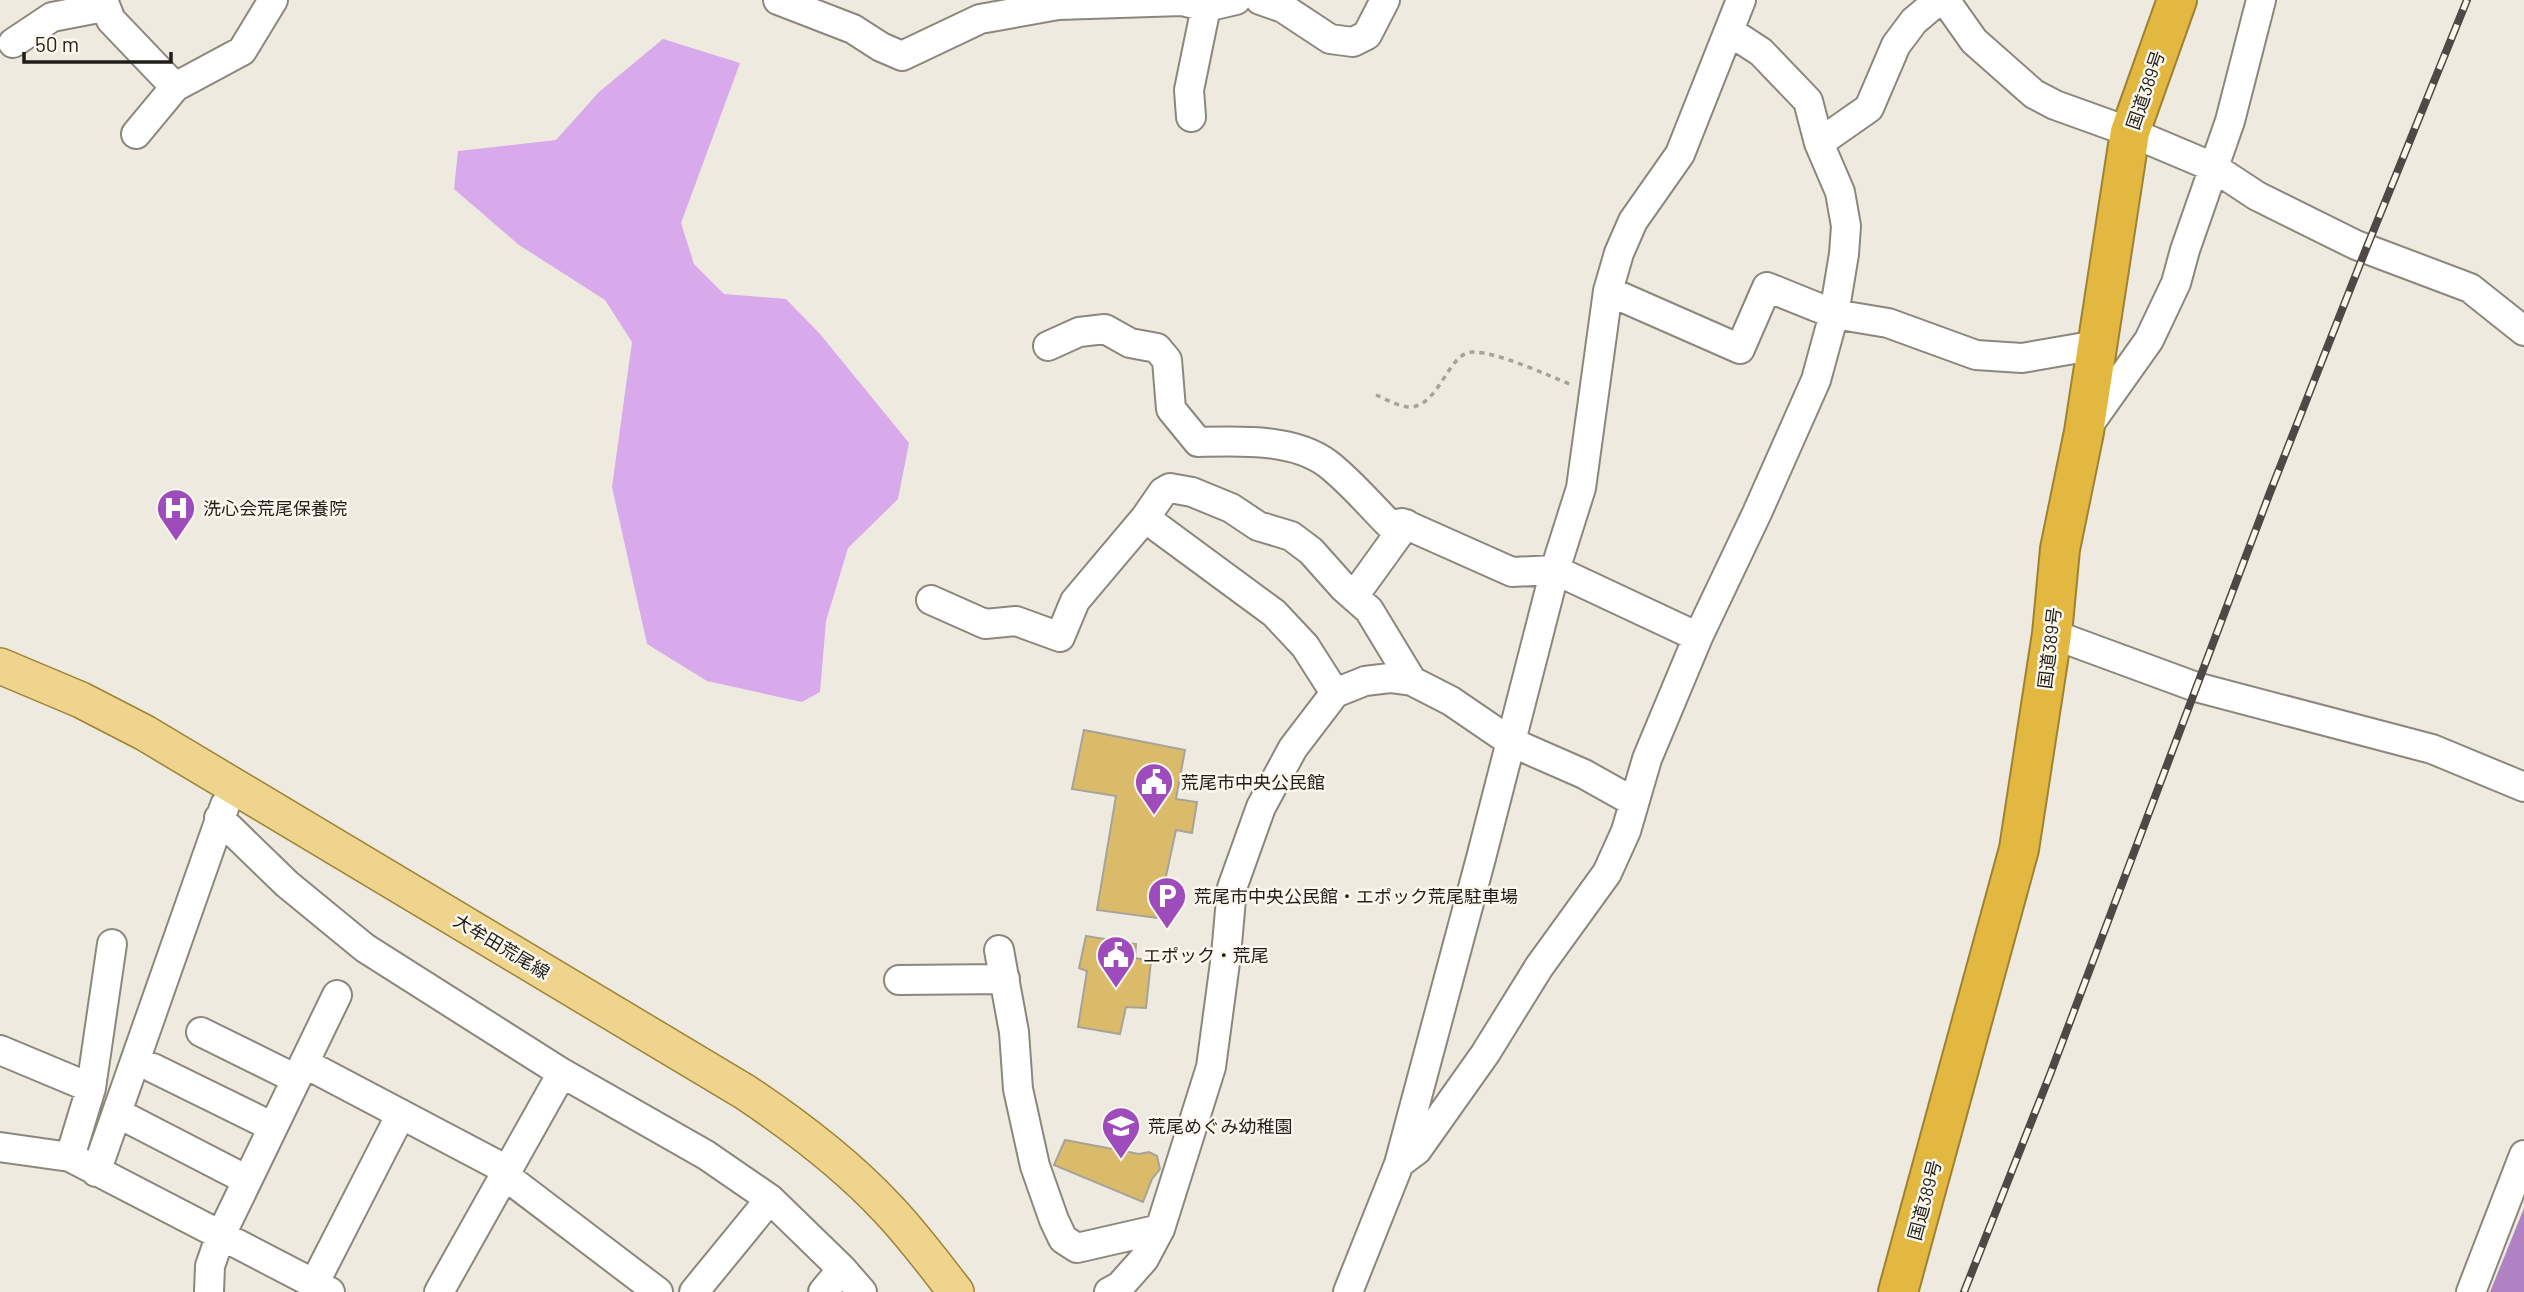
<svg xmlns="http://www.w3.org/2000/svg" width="2524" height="1292" viewBox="0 0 2524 1292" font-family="Barlow,'Noto Sans JP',sans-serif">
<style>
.green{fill:#d8a9eb}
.water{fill:#b182c3}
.building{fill:#dabb6a;stroke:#a7a399;stroke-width:2}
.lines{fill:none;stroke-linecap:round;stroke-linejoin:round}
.minor-casing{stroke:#8b877d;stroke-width:32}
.major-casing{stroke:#9e8233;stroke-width:38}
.highway-casing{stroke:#9e8233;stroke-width:42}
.path{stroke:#a7a39b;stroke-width:3.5;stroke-dasharray:5 5;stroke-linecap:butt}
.minor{stroke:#fff;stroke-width:28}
.major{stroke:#eed48c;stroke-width:35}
.highway{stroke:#e2b840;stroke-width:38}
.rail-casing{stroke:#4d4a45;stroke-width:8}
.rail{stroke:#fcf7ed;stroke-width:5;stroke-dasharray:16;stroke-linecap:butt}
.labels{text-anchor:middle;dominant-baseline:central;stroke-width:5;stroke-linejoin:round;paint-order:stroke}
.street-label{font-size:18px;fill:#201e1a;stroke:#fcf7ed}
.poi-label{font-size:18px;fill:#201e1a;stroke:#fcf7ed;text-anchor:start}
</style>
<rect width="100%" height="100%" fill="#eeeadf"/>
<!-- green -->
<path class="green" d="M663 39 740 63 681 223 694 264 724 294 786 299 820 334 909 443 898 499 848 548 826 621 820 692 802 702 707 681 647 644 612 487 632 342 605 300 519 245 454 189 458 151 556 140 599 92Z"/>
<!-- water -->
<path class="water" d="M2524 1208V1292H2490Z"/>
<!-- building -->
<path class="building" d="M1084 730 1185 750 1176 799 1197 802 1192 833 1176 830 1157 918 1097 910 1116 796 1072 789Z
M1086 936 1136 944 1135 958 1151 961 1146 1008 1126 1007 1120 1034 1078 1027 1087 971 1079 968Z
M1065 1140 1139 1154 1149 1152 1157 1156 1160 1169 1152 1179 1143 1202 1054 1165Z"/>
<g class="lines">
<!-- minor casing -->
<g class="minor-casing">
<path id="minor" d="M103 0 111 20 175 87
M778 0 853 29 881 47 902 56 980 19 1058 5 1182 1 1206 7 1236 0
M1260 0 1283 8 1330 39 1353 42 1367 35 1385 0
M1945 0 1974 41 2034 94 2055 105 2130 132 2213 167 2257 196 2356 245 2470 288 2524 331
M13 43 52 17 104 7
M1191 117 1189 90 1206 7
M136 134 175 87 242 51 273 0
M1819 143 1869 108 1896 45 1914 21 1939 0
M1608 291 1740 349 1767 287 1834 314 1888 323 1976 355 2022 358 2097 345
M1048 346 1079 332 1105 329 1130 343 1157 348 1167 360 1171 409 1198 442C1239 441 1294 438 1328 464 1351 482 1370 505 1390 525L1402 523 1512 572 1555 570 1698 637
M2088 426 2149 340 2176 283 2185 250 2230 121 2261 0
M1145 518 1274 613 1305 646 1335 693
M1354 596 1406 524
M931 600 985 624 1016 621 1060 637 1075 601 1145 518 1163 492 1170 488 1192 492 1231 508 1258 526 1291 536 1311 551 1344 588 1369 610 1412 681
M2052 634 2196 687 2432 749 2524 787
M219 818 287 884 365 948 562 1073 706 1155 770 1199 842 1269 862 1292
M999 950 1014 1032 1018 1089 1035 1166 1054 1220 1063 1239 1077 1248 1160 1229
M899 980 1005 979
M201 1032 296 1079
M0 1050 91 1088
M304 1063 507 1170
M153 1068 273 1127
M129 1119 247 1180
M0 1147 70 1157 330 1292
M70 1157 91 1088 112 944
M1401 1162 1417 1150 1485 1054 1539 967 1607 873 1626 831 1647 759 1698 637 1757 513 1816 380 1834 314 1844 254 1846 226 1840 192 1819 143 1808 101 1761 52 1729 31
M96 1172 225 805
M504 1175 658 1292
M314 1284 401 1114
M209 1292 210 1266 220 1237 337 995
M439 1292 562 1073
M694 1292 770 1199
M823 1292 842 1269
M1109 1292 1120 1286 1144 1259 1160 1229 1211 1067 1226 955 1232 888 1261 807 1293 748 1335 693 1365 681 1390 678 1412 681 1451 701 1511 742 1584 774 1634 802
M1348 1292 1399 1164 1481 858 1555 570 1581 488 1608 291 1619 253 1633 221 1680 154 1741 0
M2471 1292 2524 1155"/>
</g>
<!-- major casing -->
<g class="major-casing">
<path id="major" d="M0 666 81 700 145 733 745 1092C796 1126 845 1163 887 1208 912 1234 934 1264 956 1292"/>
</g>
<!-- highway casing -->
<g class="highway-casing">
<path id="highway" d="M1898 1292 2019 849 2052 634 2060 549 2084 432 2130 132 2177 0"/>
</g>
<!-- path -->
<path class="path" d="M1376 395C1386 399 1401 408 1412 407 1441 403 1449 350 1474 352 1500 353 1547 375 1572 385"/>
<!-- minor -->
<use href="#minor" class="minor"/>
<!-- major -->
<use href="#major" class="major"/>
<!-- highway -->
<use href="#highway" class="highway"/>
<!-- rail casing -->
<g class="rail-casing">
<path id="rail" d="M1964 1292 2051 1072 2269 495 2366 249 2467 0"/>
</g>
<!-- rail -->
<use href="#rail" class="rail"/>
</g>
<!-- icons -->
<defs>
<g id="hospital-pin" transform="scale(2.0125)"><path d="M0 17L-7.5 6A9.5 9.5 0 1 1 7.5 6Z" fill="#9e4cbb" stroke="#fcf7ed"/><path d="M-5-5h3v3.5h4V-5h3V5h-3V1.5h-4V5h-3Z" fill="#fff"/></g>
<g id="civic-pin" transform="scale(2.0125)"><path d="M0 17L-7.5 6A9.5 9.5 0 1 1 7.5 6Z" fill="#9e4cbb" stroke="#fcf7ed"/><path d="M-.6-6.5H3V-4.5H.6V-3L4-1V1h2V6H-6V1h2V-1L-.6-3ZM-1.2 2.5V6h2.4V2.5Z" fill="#fff"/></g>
<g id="parking-pin" transform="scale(2.0125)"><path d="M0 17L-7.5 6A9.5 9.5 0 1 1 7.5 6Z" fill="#9e4cbb" stroke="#fcf7ed"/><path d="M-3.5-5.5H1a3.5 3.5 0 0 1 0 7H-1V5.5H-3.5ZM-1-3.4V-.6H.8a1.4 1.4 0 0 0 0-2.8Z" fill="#fff"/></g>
<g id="school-pin" transform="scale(2.0125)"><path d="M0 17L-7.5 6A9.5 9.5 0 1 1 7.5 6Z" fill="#9e4cbb" stroke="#fcf7ed"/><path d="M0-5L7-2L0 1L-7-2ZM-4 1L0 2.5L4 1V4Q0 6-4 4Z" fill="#fff"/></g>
</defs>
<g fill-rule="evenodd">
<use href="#hospital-pin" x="176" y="508"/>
<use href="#civic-pin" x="1154" y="782"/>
<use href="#parking-pin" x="1167" y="896"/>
<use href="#civic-pin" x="1116" y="955"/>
<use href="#school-pin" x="1121" y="1126"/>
</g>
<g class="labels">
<!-- street labels -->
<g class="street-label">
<text transform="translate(2145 90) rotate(-71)">国道389号</text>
<text transform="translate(2049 648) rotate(-83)">国道389号</text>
<text transform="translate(502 946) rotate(31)">大牟田荒尾線</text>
<text transform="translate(1924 1200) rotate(-75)">国道389号</text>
</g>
<!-- poi labels -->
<g class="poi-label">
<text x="203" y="508">洗心会荒尾保養院</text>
<text x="1181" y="782">荒尾市中央公民館</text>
<text x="1194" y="896">荒尾市中央公民館・エポック荒尾駐車場</text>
<text x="1143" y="955">エポック・荒尾</text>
<text x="1148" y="1126">荒尾めぐみ幼稚園</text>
</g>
</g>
<!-- scale -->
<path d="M24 52v10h147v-10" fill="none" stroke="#201e1a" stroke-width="3.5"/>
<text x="35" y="52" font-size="21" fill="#201e1a" stroke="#fcf7ed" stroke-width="5" paint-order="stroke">50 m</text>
</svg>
